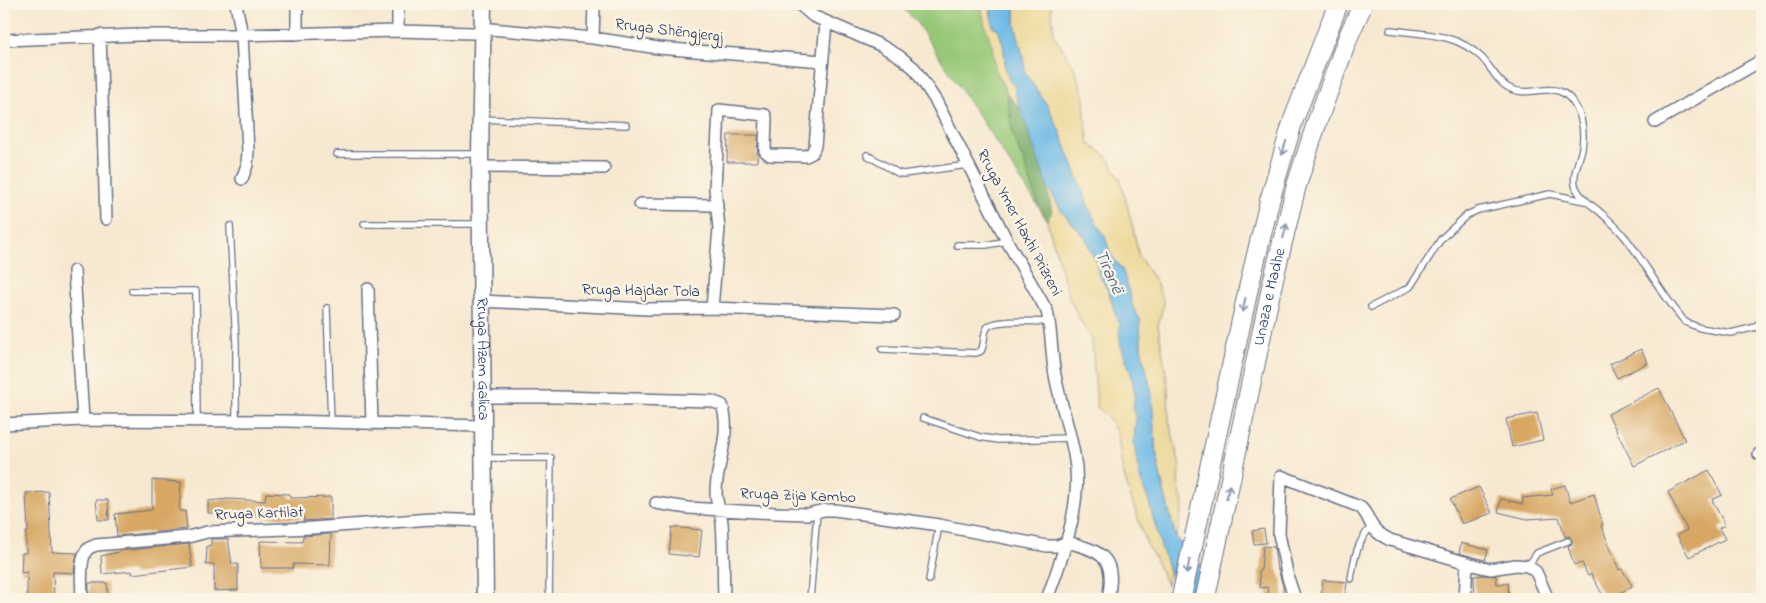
<svg xmlns="http://www.w3.org/2000/svg" width="1766" height="603" viewBox="0 0 1766 603" font-family="'Indie Flower',sans-serif">
<style>
.green{fill:#97c877;stroke:#597c6a}
.forest{fill:#79ac68;stroke:#4a6e63}
.sand{fill:#eeda9e;stroke:#84847e}
.water{fill:#6cb9e6;stroke:#4474a2}
.building{fill:#d7a763}
.lines{fill:none;stroke-linecap:round;stroke-linejoin:round}
.service-casing{stroke:#687086;stroke-width:8}
.minor-casing{stroke:#687086;stroke-width:14}
.secondary-casing{stroke:#687086;stroke-width:19}
.trunk-casing{stroke:#687086;stroke-width:21}
.service{stroke:#fff;stroke-width:5.5}
.minor{stroke:#fff;stroke-width:11}
.secondary{stroke:#fff;stroke-width:16}
.trunk{stroke:#fff;stroke-width:19}
.oneway{stroke:#8d97ae}
.labels{text-anchor:middle;dominant-baseline:central;stroke-width:5;stroke-linejoin:round;paint-order:stroke}
.street-label{font-size:16px;fill:#1b2f5e;stroke:#fcf5e5}
.water-label{font-size:18px;font-style:italic;fill:#335887;stroke:#fcf5e5}
</style>
<rect width="100%" height="100%" fill="#fcf5e5"/>
<filter id="ink" filterUnits="userSpaceOnUse"><feTurbulence type="fractalNoise" baseFrequency=".02" numOctaves="2"/><feDisplacementMap in="SourceGraphic" scale="10" xChannelSelector="R" yChannelSelector="G"/><feConvolveMatrix kernelMatrix="1 2 1 2 8 2 1 2 1" color-interpolation-filters="sRGB"/></filter>
<filter id="wash" filterUnits="userSpaceOnUse"><feTurbulence type="fractalNoise" baseFrequency=".0096" numOctaves="4" result="noise"/><feDisplacementMap in="SourceGraphic" scale="20" xChannelSelector="R" yChannelSelector="G"/><feGaussianBlur stdDeviation="1.12" result="paint"/><feColorMatrix in="noise" values="0 0 0 0 0 0 0 0 0 0 0 0 0 0 0 0 0 1.4 0 .05"/><feComposite in="paint" operator="in"/></filter>
<g filter="url(#wash)">
<rect width="100%" height="100%" fill="#f7e9d1"/>
<!-- green -->
<path class="green" d="M907 4H981L985 26 992 45 995 68 1007 94 1013 137 1024 162 1040 209 915 20 905 11Z"/>
<!-- forest -->
<path class="forest" d="M1007 94 1021 109 1047 185 1052 212 1047 221 1040 209 1024 162 1013 137Z"/>
<!-- sand -->
<path class="sand" d="M981 4H990L991 16 998 29 1004 47 1005 70 1014 84 1016 96 1021 109 1007 94 995 68 992 45 985 26Z
M1015 4H1051L1054 36 1074 67 1084 95 1085 116 1089 144 1107 156 1120 179 1133 228 1139 257 1155 280 1164 303 1158 325 1168 387 1169 420 1180 466 1178 482 1183 504 1176 538 1159 470 1153 425 1152 395 1141 347 1140 319 1134 310 1123 271 1111 255 1105 237 1091 213 1060 132 1047 105 1025 73 1024 61 1015 24Z
M1047 185 1062 212 1086 238 1091 252 1096 260 1099 273 1109 292 1117 320 1121 325V345L1131 373 1135 395 1133 408 1136 417 1134 441 1137 463 1169 571 1167 585 1154 556 1148 548 1130 495 1122 469 1118 435 1110 420 1097 407 1092 339 1082 323 1070 300 1047 221 1052 212Z"/>
<!-- water -->
<path class="water" d="M990 4H1015V24L1024 61 1025 73 1047 105 1060 132 1091 213 1105 237 1111 255 1123 271 1134 310 1140 319 1141 347 1152 395 1155 445 1159 470 1170 516 1176 538 1201 565 1210 562V599H1182L1175 582H1173L1161 547 1149 502 1141 482 1137 463 1134 441 1136 417 1133 408 1135 395 1131 373 1121 346 1119 332 1121 325 1117 320 1109 292 1098 273 1096 260 1091 252 1086 238 1062 212 1047 185 1016 96 1014 85C1003 77 1006 62 1004 50 1003 43 1000 36 998 29L993 27Z"/>
<g id="blocks">
<!-- building -->
<path class="building" d="M728 135H758L757 162H727Z
M1641 349 1648 363 1617 378 1610 364Z
M1659 388 1685 440 1634 466 1608 414Z
M1537 413 1543 440 1512 447 1506 419Z
M1709 470 1722 495 1712 500 1725 525 1719 528 1725 539 1689 557 1677 535 1687 530 1668 492Z
M152 480 181 482 179 511H185L187 529 117 536 115 514 152 510Z
M1565 485 1570 502 1594 494 1603 525H1601L1619 570 1622 569 1632 586 1610 599H1605L1591 574 1588 576 1582 563 1574 565 1568 546 1572 544V540L1569 536 1565 537 1559 517 1527 519 1498 512 1501 499 1523 504 1522 498 1553 495 1551 489Z
M1479 487 1492 513 1462 524 1450 499Z
M49 492 52 552 77 553 74 573 53 572 54 599H27V572L21 573 22 553H26V532H28L26 493Z
M266 493 289 494 290 498 331 497V519L304 521V518L247 516V520H226L227 513H208V501L228 499 265 501Z
M96 500H108L109 520H98Z
M672 527 702 530 699 557 669 554Z
M1264 529 1266 543 1254 544 1252 531Z
M331 534 330 565 293 564V568H261L260 541 302 542 303 536Z
M211 539H228L232 564H238V590L214 591V564L206 565 207 546 211 545Z
M1461 543 1488 550 1485 560 1459 553Z
M189 544 192 567 132 574V571L102 574 101 556 119 552V551Z
M1263 546 1274 547 1277 569H1278L1283 586V599H1269L1267 587 1260 588 1259 570H1261Z
M1483 575 1496 576 1497 584 1508 583 1509 599H1475L1474 576Z
M1323 580 1347 582 1345 599H1321Z
M89 583H107L108 599H89Z"/>
</g>
</g>
<g filter="url(#ink)">
<use href="#blocks" fill-opacity="0" stroke="#687086" stroke-width="1"/>
<g class="lines">
<!-- service casing -->
<g class="service-casing">
<path id="service" d="M1390 30C1423 34 1457 33 1482 58 1491 67 1497 82 1509 88 1534 101 1560 72 1578 111 1583 121 1584 136 1582 148 1580 160 1571 176 1576 188 1581 199 1592 205 1600 212 1609 220 1617 227 1624 236 1632 245 1639 257 1646 267 1658 286 1671 305 1685 322L1700 328 1731 333 1760 326
M481 119 626 125
M337 154H478
M867 155 898 173 903 174 968 165
M364 224H479
M230 226 236 343V421
M957 245H986L1007 241
M132 291H196L197 421
M1371 307 1410 287 1441 239 1467 215 1478 210 1550 194 1585 201
M327 308 331 423
M882 349 976 353 981 351C985 344 983 334 987 328 993 318 1038 322 1050 322
M923 418 980 437 998 440 1070 438
M485 458H551L549 599
M1528 566 1537 553 1568 541
M1351 579C1354 559 1357 541 1372 526
M929 580 939 525
M810 599 817 513"/>
</g>
<!-- minor casing -->
<g class="minor-casing">
<path id="minor" d="M236 4 242 35 248 151 247 165 242 179
M398 4V31
M799 4 813 16 880 45 899 56 914 68 936 101 1007 241 1047 311C1052 332 1051 354 1055 375 1060 402 1069 427 1074 454 1084 501 1063 555 1047 599
M297 34V4
M100 35 106 219
M593 38 594 4
M4 40 138 35H242L398 31 473 33 491 29 593 38 658 48 822 61
M1655 122 1762 60
M480 167 604 168
M640 204 717 205
M74 271 83 420
M368 289 372 424
M481 301 648 309 712 308 894 315
M712 308 719 229 715 188 719 110 765 115 766 118 765 147V151L770 155 806 156 812 153 815 146 826 23
M1760 326H1762
M482 397H557L711 401 722 405C732 434 716 464 716 492 716 503 721 512 722 523 724 548 723 574 724 599
M4 424 83 420 286 421 482 426
M1759 454 1762 452
M656 503 688 508 776 513 808 514 824 510H835L939 525 1047 546H1057L1067 542
M1067 542C1105 552 1116 559 1108 599
M82 599C82 588 78 556 89 548 91 547 94 546 96 545L188 537 207 532 312 528 431 519 484 521
M1295 599 1288 578 1279 534 1281 476 1360 507C1366 512 1367 517 1371 524 1375 532 1382 536 1390 540L1481 567 1490 569 1516 565 1528 566 1536 572 1548 599
M1465 599 1467 564
M1761 599 1762 598"/>
</g>
<!-- secondary casing -->
<g class="secondary-casing">
<g id="secondary">
<path id="s1" d="M483 4 480 154 485 599"/>
</g>
</g>
<!-- trunk casing -->
<g class="trunk-casing">
<g id="trunk">
<path d="M1181 599 1249 286 1270 199 1293 121 1338 4"/>
<path id="s2" d="M1205 599 1272 285 1296 187 1317 122 1349 35 1363 4"/>
</g>
</g>
<!-- service -->
<use href="#service" class="service"/>
<!-- minor -->
<use href="#minor" class="minor"/>
<!-- secondary -->
<use href="#secondary" class="secondary"/>
<!-- trunk -->
<use href="#trunk" class="trunk"/>
</g>
<!-- one-way arrows -->
<defs><path id="oneway-shaft" d="M-6 0H5M1.5-3L5.5 0L1.5 3" fill="none" stroke-width="1.6" stroke-linecap="round" stroke-linejoin="round" transform="scale(1.25)"/></defs>
<g class="oneway">
<use href="#oneway-shaft" transform="translate(1284 148) rotate(107)"/>
<use href="#oneway-shaft" transform="translate(1285 231) rotate(-76)"/>
<use href="#oneway-shaft" transform="translate(1244 305) rotate(102)"/>
<use href="#oneway-shaft" transform="translate(1228 492) rotate(-78)"/>
<use href="#oneway-shaft" transform="translate(1188 567) rotate(102)"/>
</g>
</g>
<g class="labels">
<!-- street labels -->
<g class="street-label">
<text transform="translate(669 31) rotate(7)">Rruga Shëngjergj</text>
<text transform="translate(1019 223) rotate(62)">Rruga Ymer Haxhi Prizreni</text>
<text transform="translate(641 291) rotate(1)">Rruga Hajdar Tola</text>
<text stroke="none"><textPath href="#s2" startOffset="309">Unaza e Madhe</textPath></text>
<text stroke="none"><textPath href="#s1" startOffset="355">Rruga Azem Galica</textPath></text>
<text transform="translate(798 496) rotate(2)">Rruga Zija Kambo</text>
<text transform="translate(259 514) rotate(-2)">Rruga Kartilat</text>
</g>
<!-- water labels -->
<g class="water-label">
<text transform="translate(1108 272) rotate(66)">Tiranë</text>
</g>
</g>
<!-- margin -->
<rect width="1766" height="603" fill="none" stroke="#fcf5e5" stroke-width="20"/>
</svg>
